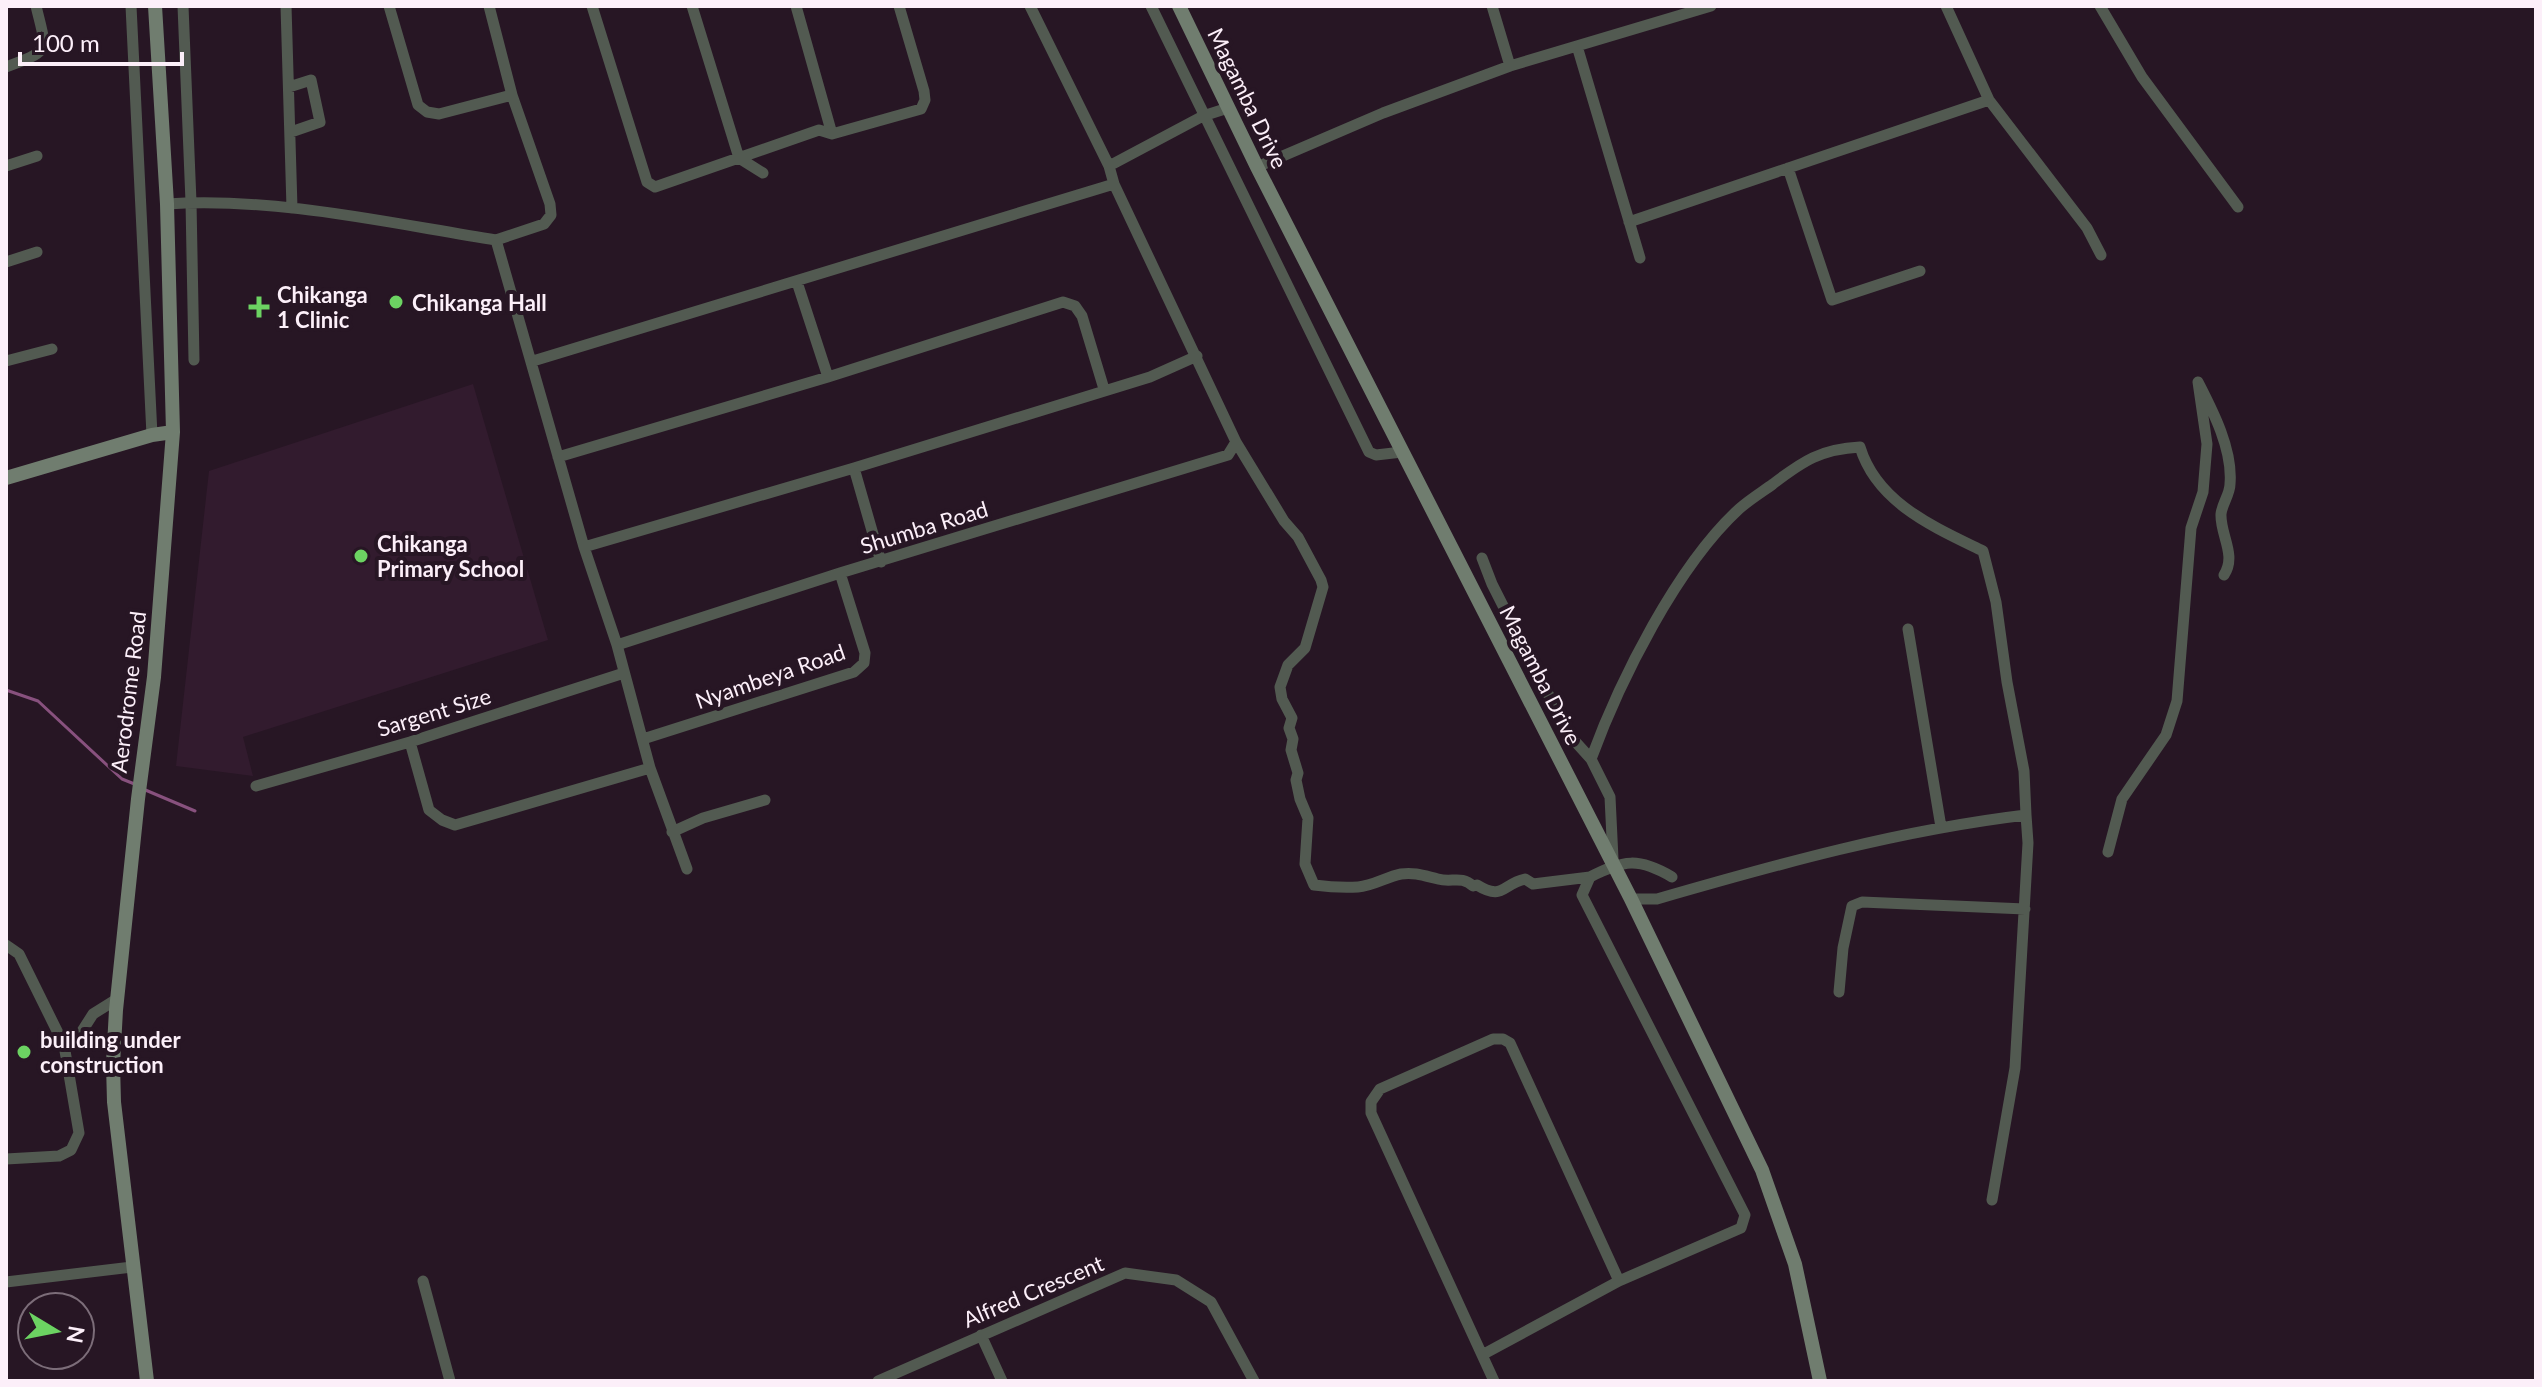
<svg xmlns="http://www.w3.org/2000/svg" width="2542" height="1387" viewBox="0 0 2542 1387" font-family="Lato,sans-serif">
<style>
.built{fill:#321b2e}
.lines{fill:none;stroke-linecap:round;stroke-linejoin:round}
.stream{stroke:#88517e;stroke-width:3}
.street{stroke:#525a51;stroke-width:11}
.secondary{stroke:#707d6f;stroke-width:14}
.poi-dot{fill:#6cd362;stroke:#271624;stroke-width:3}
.labels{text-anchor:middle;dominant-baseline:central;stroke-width:8;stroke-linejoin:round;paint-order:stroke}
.street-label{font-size:22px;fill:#fceff9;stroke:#271624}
.poi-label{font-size:22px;font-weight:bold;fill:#fceff9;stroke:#271624;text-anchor:start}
</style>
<rect width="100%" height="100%" fill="#271624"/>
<!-- built -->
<path class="built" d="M473 384 548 640 243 737 253 776 176 766 209 471Z"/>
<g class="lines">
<!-- stream -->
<path class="stream" d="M6 690 38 701 122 779 137 785
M143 789 195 811"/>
<!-- street -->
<path class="street" d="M131 6 152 435
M183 6 191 202 194 360
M286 6 292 208
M389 6 418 105 427 112 439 114 512 95 550 204 551 215 544 224 496 240
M489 6 512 95
M592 6 647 182 655 187 819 130 832 134 921 109 925 100 924 91 899 6
M692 6 739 158 763 173
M796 6 832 134
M1030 6 1109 166 1114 184 1236 442 1284 521 1298 537 1321 580 1323 587 1305 648 1288 665 1280 687 1282 699 1292 718 1289 728 1293 739 1291 750 1298 773 1296 780 1300 799 1308 818 1305 864 1314 885C1329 887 1342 888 1358 887 1373 886 1386 877 1401 874 1415 872 1425 876 1438 879 1452 883 1461 875 1473 886L1477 885C1503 901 1502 884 1525 879L1533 884 1590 877
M1151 6 1369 452 1376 455 1402 452
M1492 6 1510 66
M2100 6 2142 77 2238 207
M1577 46 1640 258
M6 67C52 50 47 52 36 6
M289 87 311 80 320 122 291 132
M1989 100 2087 228 2101 255
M6 166 37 156
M1109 166 1203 116 1228 108
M1257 167 1383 113 1510 66 1711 6
M1788 168 1832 300 1920 271
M167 204C277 197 388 223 496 240L584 547 617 645 650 768 687 869
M1629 222 1989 100 1946 6
M6 262 37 252
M797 282 828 377
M6 361 52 349
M533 361 1114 184
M558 457 828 377 1063 302 1075 306 1082 316 1104 389
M854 468 881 562
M584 547 854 468 1150 377 1197 356
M1482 558 1492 584 1541 681 1572 738 1591 759
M1908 629 1941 827
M617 645 840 573 1228 455 1236 442
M643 739 854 672 864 663 865 653 840 573
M410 742 429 810 442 820 455 825 650 768
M256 786 410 742 624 673
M672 832 703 818 765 800
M2108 852 2122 799 2166 735 2177 701 2191 528 2203 492 2207 444 2198 382C2213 411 2233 450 2230 484 2230 494 2222 504 2221 514 2220 535 2237 555 2224 575
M1613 859 1610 797 1591 759C1620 680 1677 566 1739 509 1749 500 1762 492 1773 484 1803 461 1821 449 1860 447 1877 503 1934 527 1983 551L1996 602 2007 682 2024 771 2026 815
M1631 899H1657C1778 864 1900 830 2026 815L2028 843 2015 1068 1992 1200
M6 945 19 954 64 1045 79 1133 71 1150 59 1156 6 1159
M1839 992 1843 948 1852 906 1862 902 2025 909
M64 1045 77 1039 93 1014 117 999
M423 1281 450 1381
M6 1282 132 1267
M981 1335 1002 1381
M1482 1355 1619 1281 1741 1228 1745 1215 1582 895 1590 877C1624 860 1638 857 1672 877
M878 1381 1125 1273 1176 1280 1211 1302 1254 1381
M1494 1381 1371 1113V1102L1380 1089 1493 1039H1503L1510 1043 1619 1281"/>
<!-- secondary -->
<path class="secondary" d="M1179 6 1257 167 1631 899 1762 1170 1795 1264 1820 1381
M6 478 152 435 173 432
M147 1381 114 1102 113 1064 116 1010 138 799 154 677 173 432 167 204 155 6"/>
</g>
<!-- markers -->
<g class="poi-dot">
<circle cx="396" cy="302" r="8"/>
<path d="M255 295h8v8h8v8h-8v8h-8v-8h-8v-8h8z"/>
<circle cx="361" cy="556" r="8"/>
<circle cx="24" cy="1052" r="8"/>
</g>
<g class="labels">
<!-- street labels -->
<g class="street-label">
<text transform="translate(1248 98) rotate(64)">Magamba Drive</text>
<text transform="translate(924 527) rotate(-17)">Shumba Road</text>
<text transform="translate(1541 675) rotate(63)">Magamba Drive</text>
<text transform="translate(770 676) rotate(-19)">Nyambeya Road</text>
<text transform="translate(128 692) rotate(-83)">Aerodrome Road</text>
<text transform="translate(434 712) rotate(-17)">Sargent Size</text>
<text transform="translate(1033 1291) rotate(-23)">Alfred Crescent</text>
</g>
<!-- poi labels -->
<g class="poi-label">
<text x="277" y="294">Chikanga<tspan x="277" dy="25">1 Clinic</tspan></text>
<text x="412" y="302">Chikanga Hall</text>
<text x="377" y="543">Chikanga<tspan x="377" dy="25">Primary School</tspan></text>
<text x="40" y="1039">building under<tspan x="40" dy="25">construction</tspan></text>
</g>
</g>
<!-- border -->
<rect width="2542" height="1387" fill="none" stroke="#fceff9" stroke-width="16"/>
<!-- north arrow -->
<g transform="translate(56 1331) rotate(100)"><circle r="38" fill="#271624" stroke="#7c6d79" stroke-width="2"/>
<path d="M0-6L14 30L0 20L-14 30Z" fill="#6cd362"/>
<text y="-12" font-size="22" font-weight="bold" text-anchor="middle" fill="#fceff9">N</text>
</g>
<!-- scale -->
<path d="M20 52v12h162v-12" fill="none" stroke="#fceff9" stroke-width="4"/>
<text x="32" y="52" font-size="24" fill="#fceff9" stroke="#271624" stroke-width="6" paint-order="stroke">100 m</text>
</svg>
